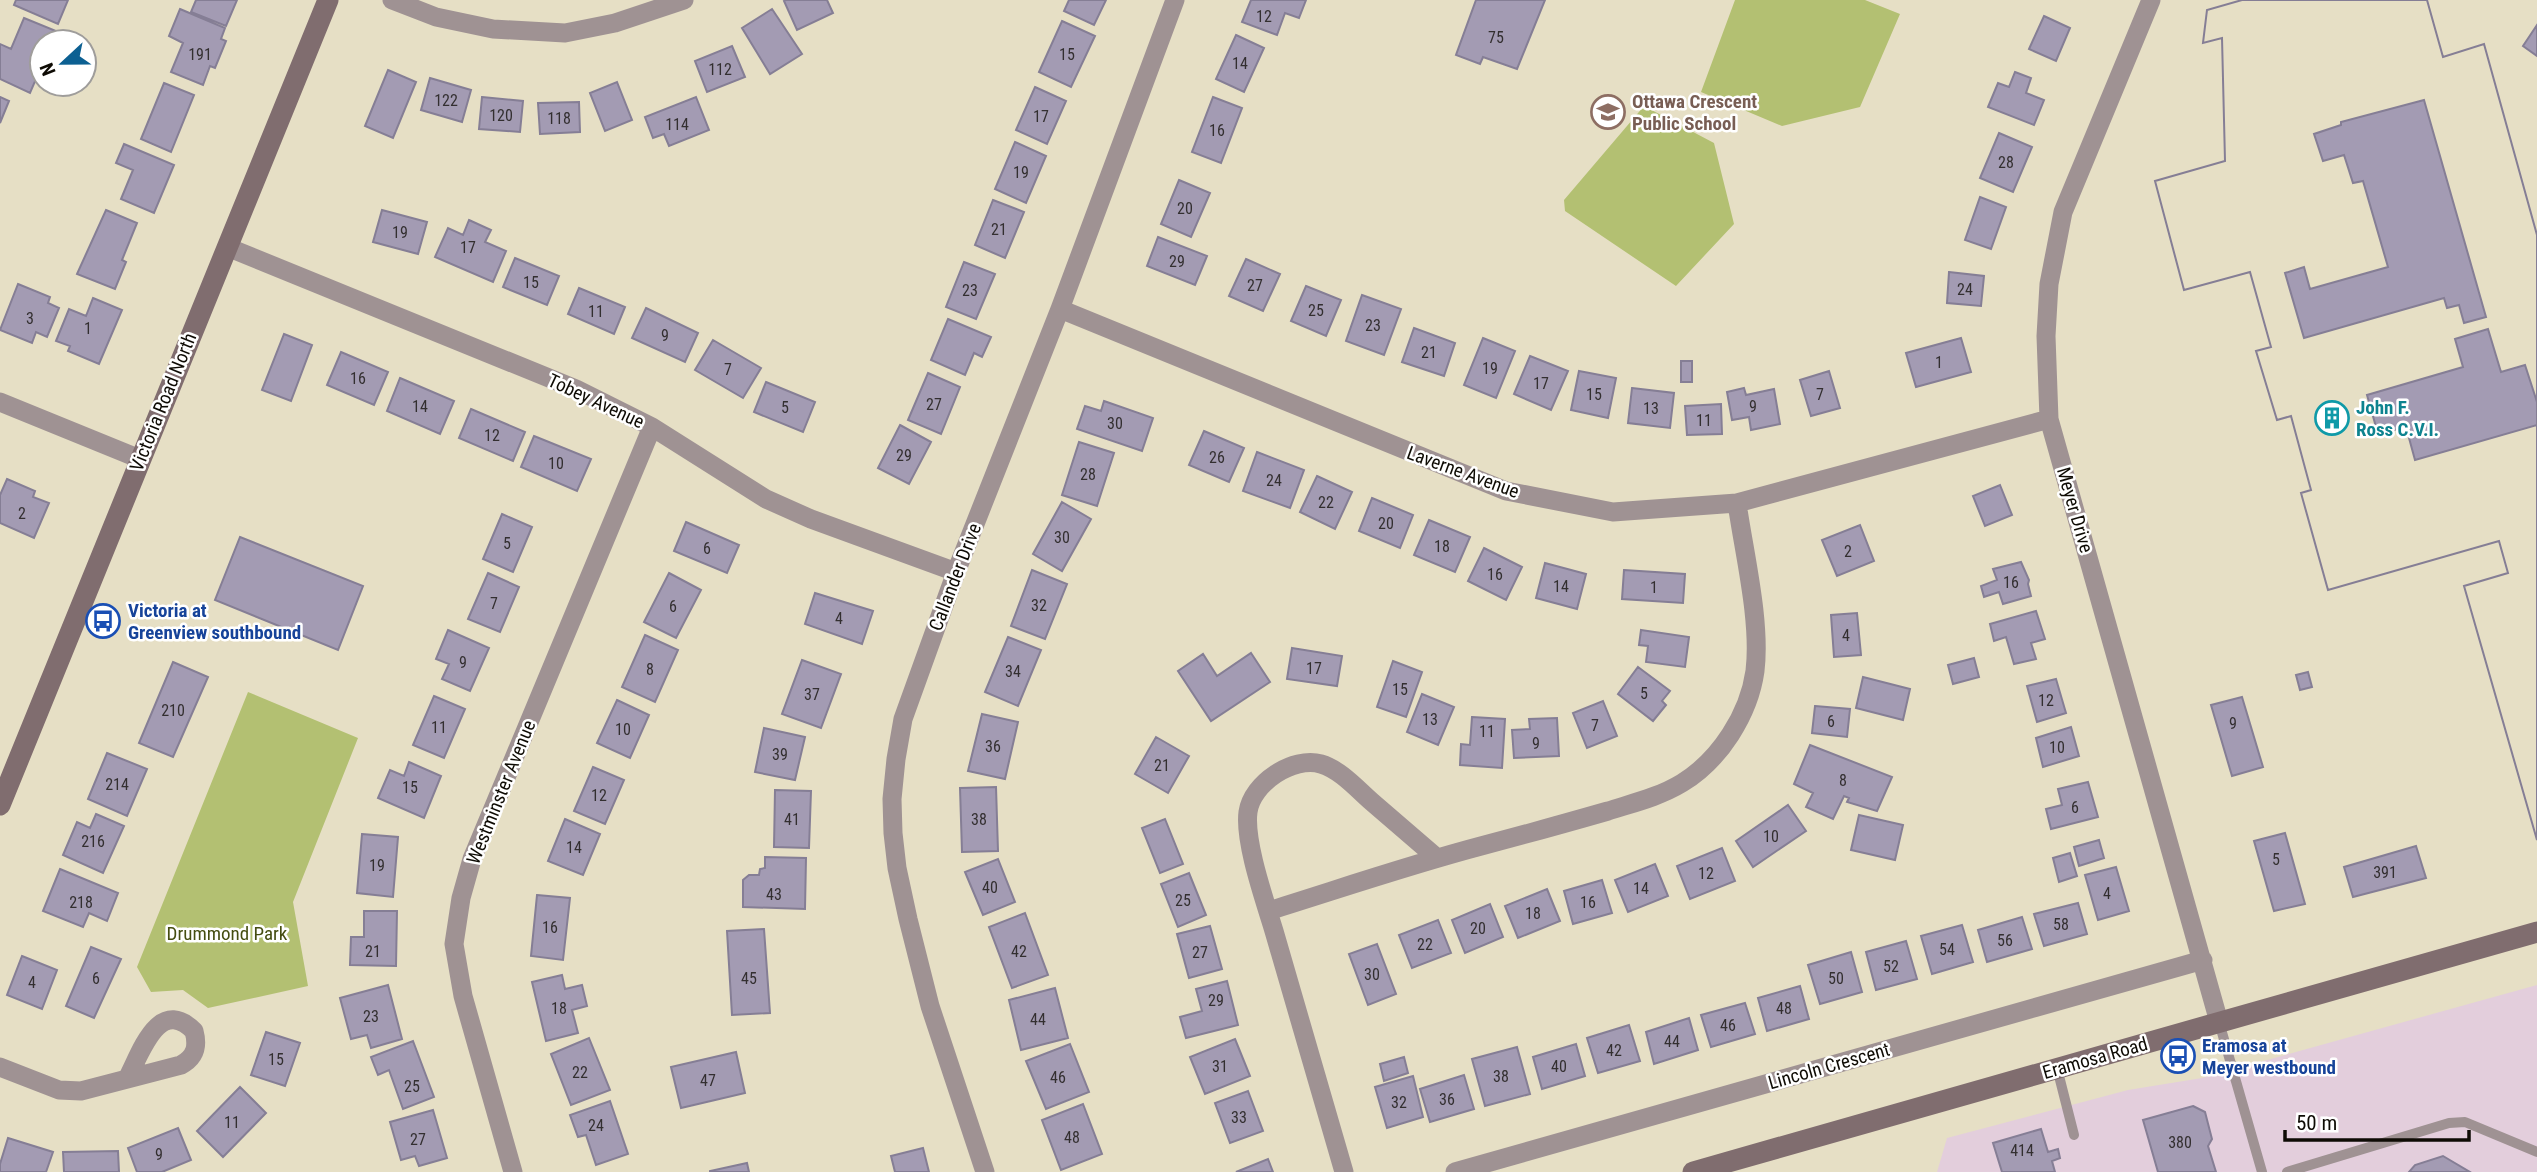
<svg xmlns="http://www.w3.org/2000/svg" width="2537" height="1172" viewBox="0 0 2537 1172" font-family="'Roboto Condensed',sans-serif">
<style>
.commercial{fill:#e3cedc}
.green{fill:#b3c072}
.building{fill:#a39bb3;stroke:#857e95;stroke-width:2;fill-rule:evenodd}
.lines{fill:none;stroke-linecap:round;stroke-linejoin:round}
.lane{stroke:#9f9293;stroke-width:10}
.street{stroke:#9f9293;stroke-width:19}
.secondary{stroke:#806d6f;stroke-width:21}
.labels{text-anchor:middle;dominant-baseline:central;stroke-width:5;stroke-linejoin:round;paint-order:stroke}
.number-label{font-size:16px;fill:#332f30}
.education-label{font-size:19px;font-weight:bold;fill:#785e54;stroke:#fff;text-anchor:start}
.street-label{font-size:19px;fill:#0e0b04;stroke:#fff}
.culture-label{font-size:19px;font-weight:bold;fill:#0d838f;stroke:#fff;text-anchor:start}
.transit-label{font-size:19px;font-weight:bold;fill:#164399;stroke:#fff;text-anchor:start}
.park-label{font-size:19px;fill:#454d11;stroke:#fff}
</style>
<rect width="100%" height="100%" fill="#e6dfc5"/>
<!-- commercial -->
<path class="commercial" d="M2537 985V1172H1937L1947 1138 2128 1090 2202 1078Z"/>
<!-- green -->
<path class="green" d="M1735 0H1865L1900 14 1860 107 1782 126 1701 92Z
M1644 106 1714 143 1734 224 1676 286 1565 211 1564 200Z
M248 692 358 738 293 902 308 986 208 1008 183 990 151 992 137 967Z"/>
<!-- building -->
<path class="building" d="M16 0H68L58 24 14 5Z
M196 0H237L226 26 191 12Z
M786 0H827L833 13 797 30 784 1Z
M1069 0H1106L1094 25 1064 11Z
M1251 0H1306L1299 18 1285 13 1277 35 1242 22Z
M1476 0H1545L1517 69 1483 57 1480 64 1456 55Z
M2242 0H2427L2443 57 2484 44 2537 235V402L2525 365 2501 372 2488 329 2455 339 2463 367 2367 395 2378 434 2406 427 2415 460 2537 425V840L2464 586 2508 573 2499 541 2328 590 2301 493 2311 490 2291 416 2277 420 2256 351 2271 347 2250 272 2184 290 2155 181 2225 161 2222 38 2203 43 2207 10ZM2424 100 2486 317 2464 323 2459 305 2447 308 2444 298 2304 338 2285 273 2304 267 2310 289 2388 267 2363 181 2353 183 2344 155 2323 161 2314 134 2341 125V122Z
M2242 0H2427L2443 57 2484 44 2537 235V840L2464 586 2508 573 2499 541 2328 590 2301 493 2311 490 2291 416 2277 420 2256 351 2271 347 2250 272 2184 290 2155 181 2225 161 2222 38 2203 43 2207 10Z
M180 9 225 28 221 39 226 41 215 68 210 66 203 85 171 72 183 43 169 36Z
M772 9 802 54 770 74 742 28Z
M2044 16 2070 28 2056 61 2029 49Z
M24 18 56 31 52 42H42V65L30 93 0 79V44L11 49Z
M1062 21 1095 36 1071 87 1039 72Z
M2537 25V56L2523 46Z
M1236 35 1264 48 1244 92 1216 79Z
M732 46 745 77 707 92 695 61Z
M388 70 416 82 393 138 365 126Z
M2015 72 2031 78 2026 93 2044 100 2034 125 1988 107 1998 83 2009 87Z
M430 78 471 90 462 122 421 110Z
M617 82 632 120 605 131 590 93Z
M164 83 194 95 171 152 141 139Z
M1035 87 1066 101 1047 144 1016 130Z
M0 97 9 101 0 123Z
M482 97 523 101 520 132 479 129Z
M696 97 709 130 669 146 664 134 653 138 645 117Z
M1213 97 1242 108 1221 163 1192 152Z
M579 102 580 132 540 134 538 103Z
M1999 133 2032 147 2013 192 1980 178Z
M1015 142 1046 156 1026 203 995 189Z
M124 144 174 165 154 213 121 199 133 170 116 163Z
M1179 180 1210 193 1191 237 1161 224Z
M1980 197 2006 207 1991 249 1965 240Z
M993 200 1024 212 1005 258 975 245Z
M106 210 137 223 122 260 126 262 115 289 77 274Z
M382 210 427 222 418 254 373 242Z
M469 220 491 230 485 242 506 251 493 282 435 257 448 228 463 235Z
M1158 237 1207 256 1195 285 1147 266Z
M515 258 559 276 547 305 503 287Z
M1246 259 1280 274 1263 311 1229 296Z
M964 262 995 274 976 319 946 307Z
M1949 272 1984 276 1981 306 1947 303Z
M18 284 50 297 48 303 59 308 47 337 36 332 32 343 0 330Z
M1306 286 1341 300 1326 336 1291 321Z
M579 288 625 307 614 334 568 314Z
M1362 295 1401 309 1384 355 1346 341Z
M93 298 122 310 99 364 68 351 70 346 56 341 69 309 86 316Z
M646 308 698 333 685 362 632 338Z
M948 319 991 337 982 357 974 353 965 375 931 360Z
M1414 328 1455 343 1444 376 1402 362Z
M284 334 312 345 291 401 262 390Z
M1483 338 1515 351 1496 398 1464 385Z
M1961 338 1971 372 1916 387 1906 353Z
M713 340 761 368 743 398 695 370Z
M341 352 388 372 374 405 327 385Z
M1530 356 1568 371 1551 410 1514 394Z
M1681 361H1692V382H1681Z
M1579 371 1616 378 1608 418 1571 410Z
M1829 371 1840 408 1811 416 1800 380Z
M928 373 960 387 941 434 908 420Z
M400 378 454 401 440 434 387 411Z
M766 382 815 402 803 432 754 412Z
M1632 388 1674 393 1670 428 1628 423Z
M1744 388 1746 395 1774 389 1780 424 1751 430 1749 417 1732 420 1727 392Z
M1104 401 1153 418 1142 451 1077 429 1085 406 1101 411Z
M1721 404 1722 434 1687 435 1685 406Z
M471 409 525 432 513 461 459 438Z
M900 425 931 442 909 484 878 468Z
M1204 431 1244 448 1229 482 1189 465Z
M534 436 591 459 577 491 521 467Z
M1079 442 1114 453 1097 506 1062 495Z
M1257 452 1304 470 1290 508 1243 491Z
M1317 476 1352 492 1335 529 1300 512Z
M7 479 35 491 33 497 49 503 34 538 0 523V495Z
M2000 485 2012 515 1985 526 1973 496Z
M1372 498 1413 515 1400 548 1359 531Z
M1062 502 1091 519 1062 571 1033 554Z
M502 514 532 527 513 572 483 559Z
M1429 520 1470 537 1455 572 1414 555Z
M686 522 739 545 727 573 674 551Z
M1860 525 1874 561 1837 576 1822 540Z
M240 537 363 586 338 650 215 600Z
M1484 548 1522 567 1506 600 1468 581Z
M2021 562 2029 580 2028 584 2031 596 2003 604 1999 592 1984 597 1981 586 1997 580 1993 569Z
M1545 563 1586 574 1577 609 1536 598Z
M1032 570 1067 584 1045 639 1011 626Z
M1624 570 1685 574 1683 603 1622 599Z
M488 573 519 587 500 632 468 619Z
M669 573 701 590 676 638 644 622Z
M815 593 873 611 862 644 805 624Z
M2036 611 2045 639 2031 643 2036 659 2014 664 2006 637 1994 641 1990 624Z
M1857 613 1861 655 1834 657 1831 615Z
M448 630 489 648 470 691 442 679 449 664 436 659Z
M1641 630 1689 637 1685 667 1646 662 1648 646 1639 645Z
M645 635 678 650 655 702 622 687Z
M1008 637 1041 650 1018 706 985 692Z
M1292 648 1342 656 1337 686 1287 679Z
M1251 653 1270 682 1211 721 1178 671 1203 654 1217 676Z
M1974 658 1979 677 1953 684 1948 665Z
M802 660 841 674 821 728 782 714Z
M1393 661 1422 672 1406 717 1377 707Z
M173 662 208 677 173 757 139 743Z
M1638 667 1670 691 1662 701 1666 705 1653 721 1618 694Z
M2308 672 2312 687 2300 690 2296 675Z
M1863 677 1910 689 1903 720 1856 708Z
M2056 679 2066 713 2037 722 2027 686Z
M1422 694 1454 707 1438 745 1407 732Z
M434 696 465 709 444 758 413 745Z
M2242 697 2263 767 2232 776 2211 705Z
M617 700 649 715 630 758 597 743Z
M1603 701 1617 736 1587 748 1573 713Z
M1815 706 1850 709 1847 737 1812 733Z
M982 714 1018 722 1005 779 968 771Z
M1472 717 1505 719 1502 768 1460 765 1461 744 1470 745Z
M1557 718 1559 756 1514 758 1512 730 1530 729 1529 719Z
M2071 727 2079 756 2043 767 2036 738Z
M764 728 805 737 795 780 755 772Z
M1156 737 1189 756 1168 793 1135 774Z
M1810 745 1892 777 1877 811 1847 802 1849 798 1844 796 1833 819 1806 807 1813 793 1794 784Z
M107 753 147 769 127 816 88 799Z
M409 762 441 776 424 818 378 798 390 770 404 776Z
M593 767 624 780 605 824 574 811Z
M2088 782 2098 817 2051 829 2046 809 2062 805 2058 789Z
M996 787 998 851 962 852 960 788Z
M775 790 811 791 809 848 774 847Z
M1788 805 1806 831 1753 867 1736 841Z
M96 814 124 826 103 873 63 855 77 822 90 828Z
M1859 815 1903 825 1895 860 1851 850Z
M565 819 600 834 583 875 548 861Z
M1165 819 1183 864 1160 873 1142 828Z
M2285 833 2305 904 2274 911 2254 841Z
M362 834 398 837 393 897 357 893Z
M2099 840 2104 858 2079 866 2074 847Z
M2416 846 2426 878 2353 897 2344 867Z
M1722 848 1735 881 1690 899 1677 866Z
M2070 853 2077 876 2059 882 2053 858Z
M765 857 806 858 805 909 743 907V880L749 875H759L760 869 765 868Z
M998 859 1015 902 983 915 965 872Z
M1655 864 1668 896 1628 912 1615 880Z
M2116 867 2129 911 2098 920 2085 875Z
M60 869 118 893 107 921 89 913 83 927 43 911Z
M1189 873 1206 915 1178 927 1161 884Z
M1602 880 1612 913 1573 924 1564 891Z
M1547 889 1560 921 1518 938 1505 906Z
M537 895 570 898 563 960 531 956Z
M2078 903 2087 934 2044 946 2034 914Z
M1490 904 1503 937 1465 953 1452 920Z
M364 911H397L396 966 350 965 351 937H364Z
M1025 913 1048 975 1012 988 989 927Z
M2022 917 2032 949 1987 962 1978 930Z
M1438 920 1451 953 1412 968 1399 935Z
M1962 925 1973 962 1932 974 1921 936Z
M1210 926 1222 969 1189 978 1177 934Z
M764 929 770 1013 732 1015 727 931Z
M1906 941 1917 979 1876 990 1866 952Z
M1377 944 1396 994 1368 1005 1349 954Z
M91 947 121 959 94 1018 66 1006Z
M1851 952 1862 992 1820 1004 1808 965Z
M22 956 57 970 42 1009 7 995Z
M562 975 565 989 582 985 587 1006 572 1010 578 1033 546 1041 532 982Z
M1227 981 1238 1025 1186 1038 1180 1017 1202 1011 1196 989Z
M388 985 402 1039 371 1048 367 1035 351 1039 340 998Z
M1800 986 1809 1019 1767 1031 1758 998Z
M1055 988 1068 1038 1021 1050 1009 1000Z
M1745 1003 1755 1034 1711 1047 1701 1015Z
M1689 1018 1698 1050 1654 1064 1646 1032Z
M1629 1025 1640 1061 1598 1073 1587 1038Z
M266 1032 300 1043 285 1086 251 1075Z
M589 1038 610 1090 571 1105 551 1054Z
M1235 1039 1250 1076 1205 1094 1190 1057Z
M413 1041 434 1097 403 1109 389 1070 378 1075 371 1057Z
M1070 1044 1089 1092 1046 1109 1026 1061Z
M1576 1044 1585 1076 1542 1089 1533 1057Z
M1517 1047 1530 1094 1485 1106 1472 1059Z
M736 1052 745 1093 681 1108 671 1067Z
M1404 1057 1408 1073 1384 1081 1380 1064Z
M1464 1075 1474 1109 1430 1122 1420 1089Z
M1413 1076 1423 1117 1387 1128 1375 1087Z
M240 1087 266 1113 223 1157 197 1131Z
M1248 1091 1263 1131 1230 1143 1215 1103Z
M610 1101 628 1154 596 1165 586 1135 578 1137 570 1115Z
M1083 1104 1102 1154 1061 1170 1042 1120Z
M2193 1106 2205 1112 2212 1139 2208 1146 2216 1172H2158L2143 1120Z
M433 1110 447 1158 419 1166 415 1156 401 1160 390 1122Z
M178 1128 191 1160 162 1172H137L128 1148Z
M2041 1129 2048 1152 2058 1149 2060 1158 2052 1161 2055 1172H2002L1993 1143Z
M8 1138 53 1152 46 1172H0V1164Z
M923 1148 929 1172H895L891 1156Z
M118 1151 119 1172H64L63 1152Z
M2443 1156 2470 1172H2409L2415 1165Z
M1268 1159 1273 1172H1236Z
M747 1163 749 1172H710V1171Z"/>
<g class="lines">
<!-- lane -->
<path class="lane" d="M2219 1022 2262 1172
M2057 1068 2074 1135
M2287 1172 2449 1123 2465 1122 2537 1152"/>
<!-- street -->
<path class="street" d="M392 0 436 17 493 29 565 33 615 23 684 0
M2151 0 2063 212 2049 284 2046 336 2049 419 2219 1022
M227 247 576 389 652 427 766 499 811 519 956 572
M1060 309 1506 491 1613 512 1737 503 2049 419
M0 402 140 459
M1268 911C1339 889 1409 865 1481 846 1523 835 1566 823 1608 811 1633 803 1659 797 1682 783 1720 760 1749 714 1755 671 1761 621 1744 553 1737 503
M0 1067 59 1090 81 1091 181 1065C196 1057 198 1046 194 1031 159 996 141 1052 128 1077
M513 1172 463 996 454 944 461 898 472 859 652 427
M985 1172 930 1006 908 919 897 868 893 833 892 799 896 759 903 719 956 572 1060 309 1175 0
M1344 1172C1321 1092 1297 1012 1274 931 1265 901 1244 842 1248 812 1252 783 1293 756 1321 764 1341 770 1357 789 1372 802 1394 821 1415 839 1437 858
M1455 1172 2203 960"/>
<!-- secondary -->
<path class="secondary" d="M0 805 328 0
M1693 1172 2537 932"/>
</g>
<!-- icons -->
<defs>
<g id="school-ring" transform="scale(1.75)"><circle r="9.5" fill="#fff" stroke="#8d6e63" stroke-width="1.5"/><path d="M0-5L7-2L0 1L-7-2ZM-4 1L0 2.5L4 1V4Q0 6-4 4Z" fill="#8d6e63"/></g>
<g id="building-ring" transform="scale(1.75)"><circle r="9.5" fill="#fff" stroke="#0f9aa8" stroke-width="1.5"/><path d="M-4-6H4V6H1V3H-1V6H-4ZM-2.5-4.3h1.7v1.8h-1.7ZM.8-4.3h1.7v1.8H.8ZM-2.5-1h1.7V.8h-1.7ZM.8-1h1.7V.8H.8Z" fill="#0f9aa8"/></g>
<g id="bus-ring" transform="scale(1.75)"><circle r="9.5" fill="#fff" stroke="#1a4fb4" stroke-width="1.5"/><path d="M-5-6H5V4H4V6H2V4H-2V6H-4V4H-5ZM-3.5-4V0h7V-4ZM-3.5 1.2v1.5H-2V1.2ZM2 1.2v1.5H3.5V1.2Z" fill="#1a4fb4"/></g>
</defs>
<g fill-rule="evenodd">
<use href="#school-ring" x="1608" y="112"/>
<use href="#building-ring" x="2332" y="418"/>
<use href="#bus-ring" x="103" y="621"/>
<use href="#bus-ring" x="2178" y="1056"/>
</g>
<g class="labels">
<!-- number labels -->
<g class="number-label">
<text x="1264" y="16">12</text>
<text x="1496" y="37">75</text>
<text x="200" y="54">191</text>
<text x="1067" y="54">15</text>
<text x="1240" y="63">14</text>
<text x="720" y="69">112</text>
<text x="446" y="100">122</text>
<text x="501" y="115">120</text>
<text x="1041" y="116">17</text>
<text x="559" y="118">118</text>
<text x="677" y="124">114</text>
<text x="1217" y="130">16</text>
<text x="2006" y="162">28</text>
<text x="1021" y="172">19</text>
<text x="1185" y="208">20</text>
<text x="999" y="229">21</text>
<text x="400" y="232">19</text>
<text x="468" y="247">17</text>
<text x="1177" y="261">29</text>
<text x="531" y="282">15</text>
<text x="1255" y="285">27</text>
<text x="1965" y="289">24</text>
<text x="970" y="290">23</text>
<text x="1316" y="310">25</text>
<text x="596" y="311">11</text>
<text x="30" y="318">3</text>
<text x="1373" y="325">23</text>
<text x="88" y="328">1</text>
<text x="665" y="335">9</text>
<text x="1429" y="352">21</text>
<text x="1939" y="362">1</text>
<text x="1490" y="368">19</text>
<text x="728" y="369">7</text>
<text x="358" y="378">16</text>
<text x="1541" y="383">17</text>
<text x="1594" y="394">15</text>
<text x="1820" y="394">7</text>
<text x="934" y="404">27</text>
<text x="420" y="406">14</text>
<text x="1753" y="406">9</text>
<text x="785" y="407">5</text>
<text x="1651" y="408">13</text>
<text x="1704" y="420">11</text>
<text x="1115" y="423">30</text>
<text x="492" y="435">12</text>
<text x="904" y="455">29</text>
<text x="1217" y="457">26</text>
<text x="556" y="463">10</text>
<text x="1088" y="474">28</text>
<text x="1274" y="480">24</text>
<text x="1326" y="502">22</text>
<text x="22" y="513">2</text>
<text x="1386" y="523">20</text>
<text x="1062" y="537">30</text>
<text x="507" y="543">5</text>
<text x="1442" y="546">18</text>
<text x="707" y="548">6</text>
<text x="1848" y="551">2</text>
<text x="1495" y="574">16</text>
<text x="2011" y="582">16</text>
<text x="1561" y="586">14</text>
<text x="1654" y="587">1</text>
<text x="494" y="603">7</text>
<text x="1039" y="605">32</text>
<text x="673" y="606">6</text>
<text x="839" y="618">4</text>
<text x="1846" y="635">4</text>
<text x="463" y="662">9</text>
<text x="1314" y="668">17</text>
<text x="650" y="669">8</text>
<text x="1013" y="671">34</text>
<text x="1400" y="689">15</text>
<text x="1644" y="693">5</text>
<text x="812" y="694">37</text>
<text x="2046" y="700">12</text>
<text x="173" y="710">210</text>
<text x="1430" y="719">13</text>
<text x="1831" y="721">6</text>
<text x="2233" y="723">9</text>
<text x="1595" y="725">7</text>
<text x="439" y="727">11</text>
<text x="623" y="729">10</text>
<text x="1487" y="731">11</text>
<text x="1536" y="743">9</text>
<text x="993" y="746">36</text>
<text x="2057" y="747">10</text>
<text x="780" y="754">39</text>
<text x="1162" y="765">21</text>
<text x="1843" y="780">8</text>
<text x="117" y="784">214</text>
<text x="410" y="787">15</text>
<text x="599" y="795">12</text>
<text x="2075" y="807">6</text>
<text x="792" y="819">41</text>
<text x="979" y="819">38</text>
<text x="1771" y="836">10</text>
<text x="93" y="841">216</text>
<text x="574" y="847">14</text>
<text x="2276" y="859">5</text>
<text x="377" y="865">19</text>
<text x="2385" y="872">391</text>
<text x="1706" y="873">12</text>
<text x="990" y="887">40</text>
<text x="1641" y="888">14</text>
<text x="2107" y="893">4</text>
<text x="774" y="894">43</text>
<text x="1183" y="900">25</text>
<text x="81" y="902">218</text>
<text x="1588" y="902">16</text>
<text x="1533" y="913">18</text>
<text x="2061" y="924">58</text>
<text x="550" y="927">16</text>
<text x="1478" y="928">20</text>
<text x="2005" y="940">56</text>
<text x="1425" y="944">22</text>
<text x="1947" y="949">54</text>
<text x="373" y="951">21</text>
<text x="1019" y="951">42</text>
<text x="1200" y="952">27</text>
<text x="1891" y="966">52</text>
<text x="1372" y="974">30</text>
<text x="96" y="978">6</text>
<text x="749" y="978">45</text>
<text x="1836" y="978">50</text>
<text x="32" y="982">4</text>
<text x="1216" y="1000">29</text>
<text x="559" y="1008">18</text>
<text x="1784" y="1008">48</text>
<text x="371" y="1016">23</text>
<text x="1038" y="1019">44</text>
<text x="1728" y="1025">46</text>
<text x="1672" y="1041">44</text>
<text x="1614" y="1050">42</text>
<text x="276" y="1059">15</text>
<text x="1220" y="1066">31</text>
<text x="1559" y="1066">40</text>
<text x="580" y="1072">22</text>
<text x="1501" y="1076">38</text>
<text x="1058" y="1077">46</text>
<text x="708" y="1080">47</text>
<text x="412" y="1086">25</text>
<text x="1447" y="1099">36</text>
<text x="1399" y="1102">32</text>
<text x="1239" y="1117">33</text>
<text x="232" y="1122">11</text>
<text x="596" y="1125">24</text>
<text x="1072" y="1137">48</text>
<text x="418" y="1139">27</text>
<text x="2180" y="1142">380</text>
<text x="2022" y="1150">414</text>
<text x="159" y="1154">9</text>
</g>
<!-- education labels -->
<g class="education-label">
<text x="1632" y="101">Ottawa Crescent<tspan x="1632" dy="22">Public School</tspan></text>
</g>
<!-- street labels -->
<g class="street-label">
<text transform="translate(596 401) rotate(25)">Tobey Avenue</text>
<text transform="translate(163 402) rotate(-68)">Victoria Road North</text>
<text transform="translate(1463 472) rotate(20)">Laverne Avenue</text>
<text transform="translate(2075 510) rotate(74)">Meyer Drive</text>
<text transform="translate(955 577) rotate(-69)">Callander Drive</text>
<text transform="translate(501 792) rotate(-68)">Westminster Avenue</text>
<text transform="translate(2095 1058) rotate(-16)">Eramosa Road</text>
<text transform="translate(1829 1066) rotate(-16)">Lincoln Crescent</text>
</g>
<!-- culture labels -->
<g class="culture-label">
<text x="2356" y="407">John F.<tspan x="2356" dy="22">Ross C.V.I.</tspan></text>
</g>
<!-- transit labels -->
<g class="transit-label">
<text x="128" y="610">Victoria at<tspan x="128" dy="22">Greenview southbound</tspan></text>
<text x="2202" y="1045">Eramosa at<tspan x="2202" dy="22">Meyer westbound</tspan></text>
</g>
<!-- park labels -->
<g class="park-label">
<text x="227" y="933">Drummond Park</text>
</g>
</g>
<!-- north arrow -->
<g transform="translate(63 63) rotate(248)"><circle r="33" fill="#ffffff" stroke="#9f9d9b" stroke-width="2"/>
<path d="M0-5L12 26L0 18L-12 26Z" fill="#0c6092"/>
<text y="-10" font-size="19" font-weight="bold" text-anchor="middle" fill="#0e0b04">N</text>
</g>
<!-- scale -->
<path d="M2285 1130v10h184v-10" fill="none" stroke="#0e0b04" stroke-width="3.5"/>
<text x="2296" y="1130" font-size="21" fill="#0e0b04" stroke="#ffffff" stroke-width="5" paint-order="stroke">50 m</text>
</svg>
